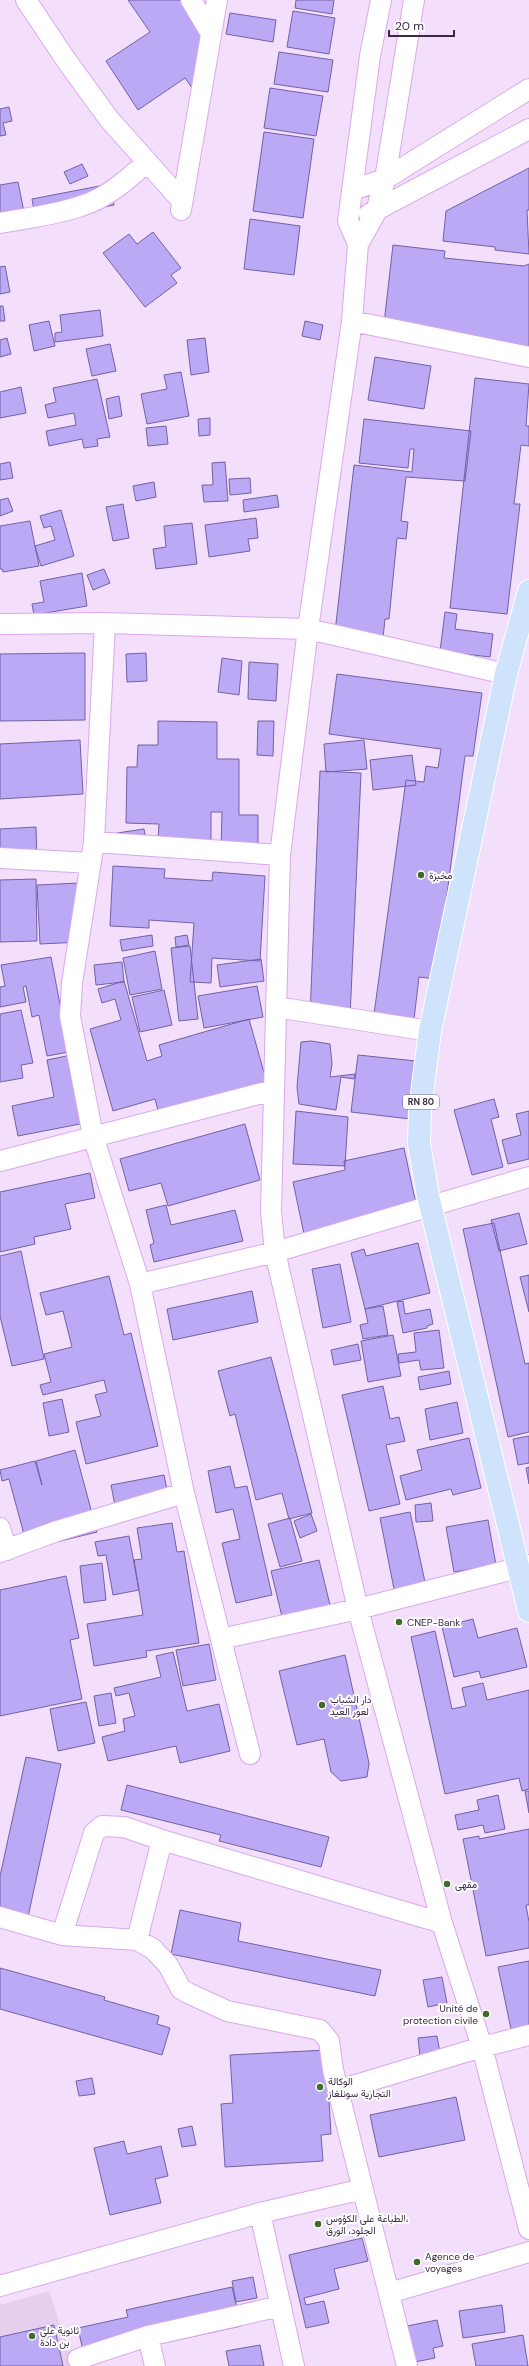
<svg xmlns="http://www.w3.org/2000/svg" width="529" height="2366" viewBox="0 0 529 2366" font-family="'DM Sans',Vazirmatn,sans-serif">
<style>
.built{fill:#e5cfee}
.building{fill:#bca9f5;stroke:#7460a6}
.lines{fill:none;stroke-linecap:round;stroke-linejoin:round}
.minor-casing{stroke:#d9a8ed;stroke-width:22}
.primary-casing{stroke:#fff;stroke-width:24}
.minor{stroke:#fff;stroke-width:20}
.primary{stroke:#cfe3fd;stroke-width:22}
.poi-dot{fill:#416b28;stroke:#fff;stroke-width:1.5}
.labels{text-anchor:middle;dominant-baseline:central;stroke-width:4;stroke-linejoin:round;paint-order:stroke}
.shield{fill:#fff;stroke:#76687c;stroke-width:1}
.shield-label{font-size:9px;font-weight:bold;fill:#3c2844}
.poi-label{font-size:10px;fill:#3c2844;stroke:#fff;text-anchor:start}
</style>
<rect width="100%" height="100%" fill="#f3dffc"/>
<!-- built -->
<path class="built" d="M49 2291 74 2366H0V2305Z"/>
<!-- building -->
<path class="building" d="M128 0H182L216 49 195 92 185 78 138 110 106 61 150 32Z
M296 0H334L332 14 295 8Z
M293 11 335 18 329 54 287 47Z
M230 13 276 20 273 42 226 34Z
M279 52 333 60 328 92 274 84Z
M270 88 323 96 316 136 264 128Z
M9 107 12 121 3 123 6 135 0 136V109Z
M264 132 314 139 303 218 253 211Z
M82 164 88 176 70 184 64 172Z
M529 168V210H527L529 254 495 250V247L443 241 446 211Z
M18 182 24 212 34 210 32 199 110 184 114 205 0 228V185Z
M250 219 300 226 294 275 244 269Z
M153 232 181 268 171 275 177 283 145 307 103 253 129 234 137 244Z
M393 245 445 251 444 258 524 266 529 264V348L383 332Z
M5 266 10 292 0 294V267Z
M0 306H3L5 321H0Z
M100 310 103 336 55 342V333L62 332 60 315Z
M49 321 55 346 34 351 29 325Z
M305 321 323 325 320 340 302 336Z
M7 338 11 354 0 357V340Z
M205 338 209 372 191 375 187 340Z
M110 344 116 371 92 376 86 349Z
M375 357 431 366 424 409 368 400Z
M181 372 189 416 147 424 141 394 167 389 164 375Z
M475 378 529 384 526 426H529V446L521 445 514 504H520L507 614 450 608Z
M97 379 110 437 97 439 98 446 84 448 82 439 49 446 46 431 76 425 74 413 48 418 45 405 56 402 53 388Z
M21 387 26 413 0 418V392Z
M119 396 122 416 109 419 106 399Z
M210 418V435L199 436 198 419Z
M364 419 471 431 465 481 406 477 401 521 408 522 406 539 397 538 389 619H385L383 638 335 632 354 465 412 472 414 449H410L408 468 359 463Z
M166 426 168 444 148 446 146 428Z
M10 462 13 478 0 480V464Z
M225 462 228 501 204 502 202 485H213L212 463Z
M250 478 251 493 230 495 229 479Z
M154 482 156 497 136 501 133 486Z
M277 495 279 507 244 512 243 500Z
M8 498 13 511 0 516V500Z
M123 504 129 538 113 541 106 507Z
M61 510 74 556 41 566 35 546 55 540 51 526 44 528 40 516Z
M256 518 258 538 248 539 250 551 209 557 205 525Z
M30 521 39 566 3 572 2 569H0V526Z
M192 523 197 564 156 569 153 549 166 547 164 526Z
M104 569 110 583 93 590 87 575Z
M82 573 87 606 34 615 32 604 44 602 40 581Z
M445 612 457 614 455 629 493 634 490 657 440 651Z
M85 653V720L0 721V654Z
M146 653 147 681 127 682 126 654Z
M222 658 242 661 239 695 218 692Z
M249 662 278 664 276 701 248 699Z
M337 674 482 693 473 756H465L436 979 419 977 414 1019 374 1014 406 780 424 782 426 766 438 768 441 749 329 734Z
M158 721 217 722V759H239V815H258V851L221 850 222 812H211V840L158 839 159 824 126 823 127 767H137L138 745H158Z
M258 721H274L273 756 257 755Z
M80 740 83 794 0 799V744Z
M364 740 367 769 326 772 324 744Z
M412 755 416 785 373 790 370 760Z
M320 771 361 773 350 1017 310 1016Z
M36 827 37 860 0 857V829Z
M144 829 146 841 119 845 117 833Z
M113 866 165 869 164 878 212 881 213 872 265 876 260 961 212 958 211 983 190 982 194 923 149 920V928L110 926Z
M36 879 37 941 0 942V880Z
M79 883 82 942 40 944 37 885Z
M152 935 153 946 122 951 120 940Z
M187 935 189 945 176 947 175 937Z
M190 946 198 1019 179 1021 171 948Z
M155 951 162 989 130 995 123 958Z
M51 957 69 1052 47 1056 39 1015 32 1017 26 986 23 987 26 1002 0 1007V987L5 986 1 965Z
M261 959 264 981 220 987 217 965Z
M122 962 124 982 96 985 94 965Z
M124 981 147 1061 162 1056 159 1045 249 1019 268 1087 159 1114 155 1099 113 1111 90 1029 121 1020 115 999 102 1003 98 989Z
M257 986 263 1017 204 1028 198 996Z
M164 990 172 1025 140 1032 132 997Z
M21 1010 33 1063 21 1065 23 1078 0 1082V1014Z
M311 1041 330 1044 332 1064 330 1077 355 1074 354 1079 341 1077 336 1110 299 1104 297 1087 301 1042Z
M71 1055 85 1123 18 1136 12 1106 54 1097 47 1060Z
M358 1055 416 1061 410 1119 351 1112Z
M494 1099 499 1117 491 1119 503 1167 472 1175 454 1110Z
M296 1111 348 1117 345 1166 293 1164Z
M529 1111V1159L508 1164 502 1140 521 1135 516 1114Z
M245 1124 260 1180 168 1206 161 1183 129 1191 120 1159Z
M404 1148 419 1218 304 1234 293 1182 345 1170 344 1161Z
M90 1173 95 1198 65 1204 71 1229 34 1237 35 1244 0 1252V1192Z
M166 1205 171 1225 235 1210 243 1241 154 1262 150 1245 154 1243 146 1210Z
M519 1213 527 1244 499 1251 491 1220Z
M494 1223 525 1364 529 1363V1432L508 1437 463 1229Z
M418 1243 430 1293 365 1309 351 1253 364 1249 366 1256Z
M21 1251 44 1359 12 1366 0 1316V1256Z
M340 1264 351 1322 323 1328 312 1269Z
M529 1275V1312L520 1277Z
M109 1276 124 1335 131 1333 158 1446 86 1464 76 1422 101 1416 95 1395 107 1392 104 1380 43 1395 40 1385 51 1382 44 1354 72 1347 63 1311 46 1315 40 1293Z
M252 1291 258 1322 173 1340 167 1309Z
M403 1301 405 1314 430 1309 433 1324 427 1326V1328L403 1333 397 1302Z
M383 1306 388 1335 363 1339 360 1325 368 1323 365 1309Z
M439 1330 444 1368 421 1370 419 1360 399 1363 398 1354 416 1352 414 1333Z
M393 1335 401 1376 368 1382 361 1341Z
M358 1344 361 1360 334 1365 331 1350Z
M271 1357 312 1513 289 1519 282 1493 256 1500 235 1414 230 1416 218 1371Z
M449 1371 451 1384 420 1390 418 1377Z
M383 1386 390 1419 399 1417 405 1441 386 1445 400 1504 369 1511 342 1395Z
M62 1399 69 1432 49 1436 43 1403Z
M457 1402 463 1433 430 1440 425 1409Z
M529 1436V1463L518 1465 513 1439Z
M469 1438 481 1488 453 1495 451 1489 406 1500 400 1476 422 1470 417 1450Z
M75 1450 97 1532 28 1549 9 1479 2 1481 0 1470 35 1461 42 1485 36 1461Z
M230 1466 235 1488 247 1486 272 1595 236 1603 222 1543 240 1539 233 1509 216 1513 208 1471Z
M529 1467V1484L526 1468Z
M164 1475 170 1505 117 1516 111 1485Z
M431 1503 433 1521 416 1522 415 1505Z
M410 1512 425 1582 394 1589 380 1518Z
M311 1514 317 1531 300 1538 294 1521Z
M290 1518 302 1561 280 1567 268 1524Z
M488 1520 496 1565 454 1572 446 1527Z
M172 1523 177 1552 184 1551 199 1643 146 1651 147 1657 94 1666 87 1624 143 1615 134 1560 142 1559 137 1528Z
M129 1536 139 1590 113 1595 106 1555 98 1556 95 1542Z
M319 1560 332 1613 284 1625 271 1571Z
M102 1563 106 1600 84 1603 80 1566Z
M66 1576 79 1638 70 1640 82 1699 0 1716V1590Z
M473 1619 478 1638 517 1628 527 1667 481 1678 479 1671 454 1677 442 1627Z
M435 1631 452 1709 466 1706 462 1688 483 1683 487 1700 529 1690V1789L522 1791 519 1778 445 1794 411 1637Z
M209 1644 216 1680 183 1686 176 1650Z
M173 1652 187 1711 219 1704 230 1751 180 1763 176 1746 108 1761 102 1737 125 1731 123 1719 135 1716 129 1693 116 1696 114 1688 161 1677 156 1656Z
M345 1655 369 1763 367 1777 341 1781 331 1772 324 1739 297 1745 279 1671Z
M111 1693 116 1723 99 1726 94 1696Z
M86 1702 95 1743 58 1751 50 1709Z
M26 1757 61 1764 28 1917 0 1910V1876Z
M127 1785 329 1837 321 1867 219 1841 221 1835 121 1810Z
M525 1791H529V1813Z
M498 1795 505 1829 485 1833 483 1825 458 1830 455 1815 479 1810 477 1800Z
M529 1829V1905H526L529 1922V1948L486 1956 463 1839 479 1836V1839Z
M180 1910 241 1923 238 1941 381 1970 375 1996 171 1954Z
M529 1961V2025L511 2029 498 1967Z
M0 1968 105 1997 104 2000 159 2016 157 2024 170 2028 162 2055 0 2009Z
M442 1977 447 2003 428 2007 423 1980Z
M437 2036 440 2053 420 2056 418 2038Z
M326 2050 331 2134 321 2135 323 2161 225 2167 221 2104 233 2103 230 2055Z
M92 2078 95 2094 79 2096 76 2081Z
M456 2097 465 2140 379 2157 370 2115Z
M192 2126 196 2145 182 2147 178 2129Z
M124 2141 127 2154 161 2146 168 2176 155 2179 161 2203 110 2215 94 2148Z
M362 2238 368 2261 334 2269 339 2289 304 2298 306 2305 324 2301 329 2323 306 2328 289 2255Z
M253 2277 257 2298 236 2302 232 2281Z
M232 2287 241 2326 85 2360 78 2328 128 2317 126 2310Z
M502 2305 505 2332 463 2338 459 2311Z
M437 2320 443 2346 433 2348 435 2358 415 2362 407 2326Z
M54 2325 63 2366H0V2337Z
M523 2335 528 2366H476L472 2344Z
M260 2345 264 2366H229L226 2351Z"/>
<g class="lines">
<!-- minor casing -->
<g class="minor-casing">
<path id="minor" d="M26 0 66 60 109 119 182 201
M191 0 210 32
M381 0 370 56 348 221 358 244 376 212 385 179 414 0
M352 190 385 179 529 89
M181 210 217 0
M369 214 529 129
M0 223C26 218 56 215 81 206 107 198 127 180 147 162
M358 244 352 321 308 629 280 855 271 1211 275 1252 358 1609 442 1923 482 2047 529 2229
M352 321 529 357
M105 623 94 842 72 983 70 1016 93 1136 140 1284 275 1252 529 1177
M0 624 105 623 308 629 506 674
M94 842 280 855
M0 858 91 863
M276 1007 430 1031
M0 1161 274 1090
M140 1284 184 1493 250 1754
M0 1528 7 1550
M0 1552 57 1531 184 1493
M221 1639 358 1609 529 1565
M0 1917 62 1935 137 1940 162 1840
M62 1935 94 1833 102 1826 124 1827 162 1840 442 1923
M137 1940 153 1949 168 1965 181 1989 188 1993 227 2011 320 2030 329 2041 333 2070 407 2366
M339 2090 482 2047 529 2035
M260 2213 294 2366
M0 2286 260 2213 363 2189
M389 2293 529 2252
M148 2336 155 2366
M78 2359 148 2336 281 2306"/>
</g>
<!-- primary casing -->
<g class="primary-casing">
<path id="primary" d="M529 591 506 674 430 1031 420 1109 419 1144 428 1196 529 1611"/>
</g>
<!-- minor -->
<use href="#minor" class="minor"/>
<!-- primary -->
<use href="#primary" class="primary"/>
</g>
<!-- markers -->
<g class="poi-dot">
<circle cx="421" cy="875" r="4"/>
<circle cx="399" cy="1622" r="4"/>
<circle cx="322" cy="1705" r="4"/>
<circle cx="447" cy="1884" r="4"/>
<circle cx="486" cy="2014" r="4"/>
<circle cx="320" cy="2087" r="4"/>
<circle cx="318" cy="2224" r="4"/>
<circle cx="417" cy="2262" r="4"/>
<circle cx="32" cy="2336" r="4"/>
</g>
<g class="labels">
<!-- shield labels -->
<rect class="shield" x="403" y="1095" width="36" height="14" rx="3"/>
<g class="shield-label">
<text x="421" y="1102">RN 80</text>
</g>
<!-- poi labels -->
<g class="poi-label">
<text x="429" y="875">مخبزة</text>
<text x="407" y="1622">CNEP-Bank</text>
<text x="330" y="1699">دار الشباب<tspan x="330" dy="12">لعور العيد</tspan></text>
<text x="455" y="1884">مقهى</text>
<text x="478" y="2008" text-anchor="end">Unité de<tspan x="478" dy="12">protection civile</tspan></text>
<text x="328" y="2081">الوكالة<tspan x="328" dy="12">التجارية سونلغاز</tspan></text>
<text x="326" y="2218">الطباعة على الكؤوس،<tspan x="326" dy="12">الجلود، الورق</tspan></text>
<text x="425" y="2256">Agence de<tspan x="425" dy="12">voyages</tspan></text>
<text x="40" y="2330">ثانوية علي<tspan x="40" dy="12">بن دادة</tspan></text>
</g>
</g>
<!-- scale -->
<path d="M389 30v6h65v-6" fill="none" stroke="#3c2844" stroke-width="2"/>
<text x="395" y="30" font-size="12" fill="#3c2844" stroke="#ffffff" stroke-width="3" paint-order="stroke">20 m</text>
</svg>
